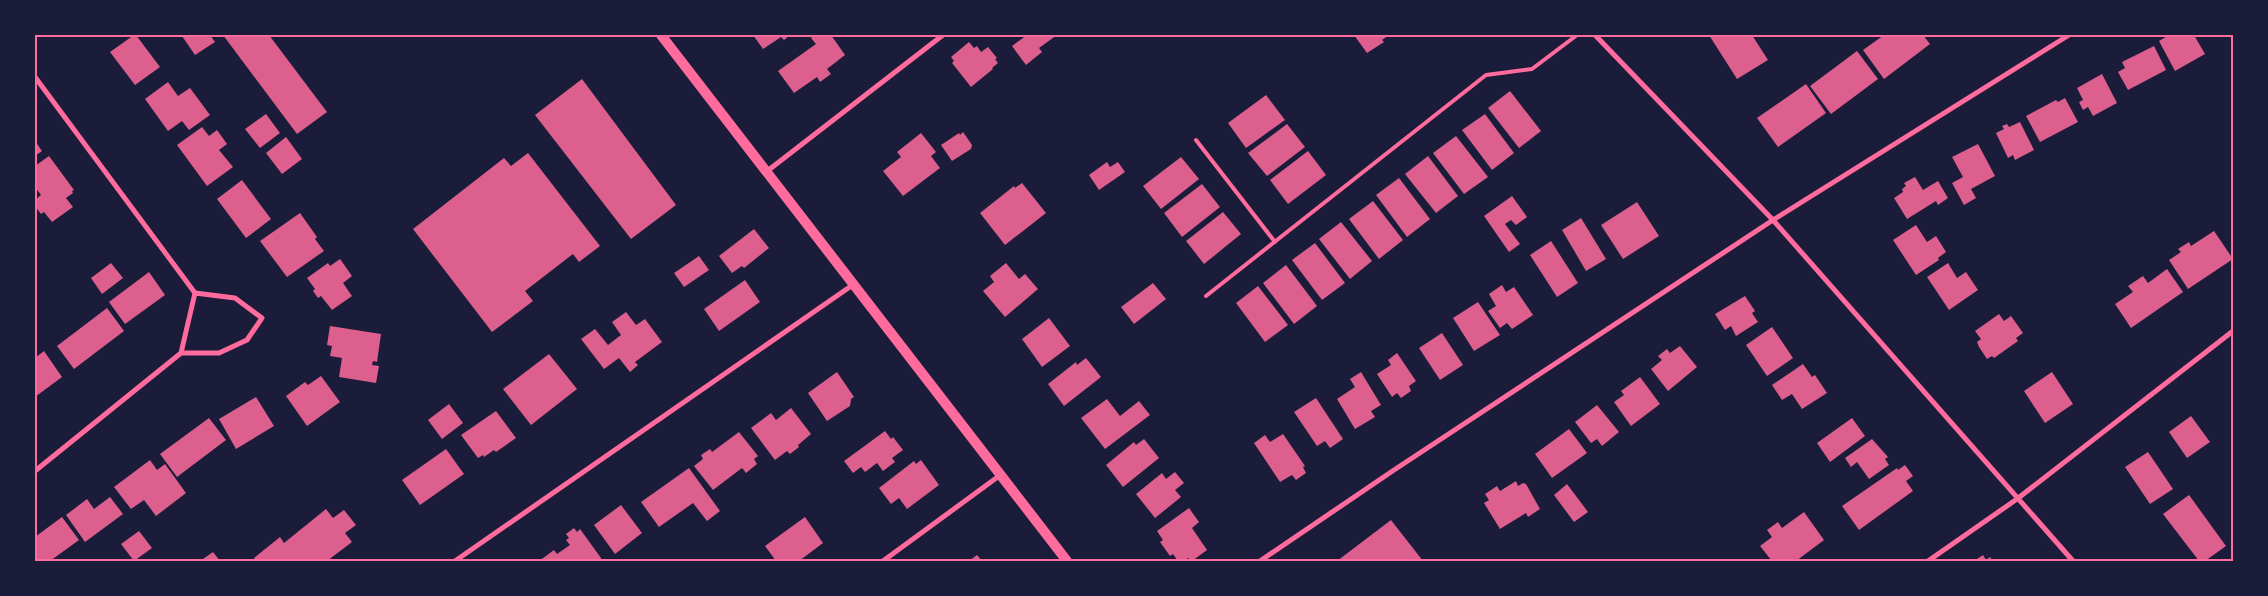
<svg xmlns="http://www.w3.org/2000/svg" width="2268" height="596" viewBox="0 0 2268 596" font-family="'Roboto Condensed',sans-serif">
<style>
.building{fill:#dd5f8e}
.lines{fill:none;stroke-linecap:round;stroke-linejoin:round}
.service{stroke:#ff6b9d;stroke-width:4}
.minor{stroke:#ff6b9d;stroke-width:5}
.secondary{stroke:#ff6b9d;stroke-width:10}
.neatline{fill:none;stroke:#ff6b9d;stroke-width:2}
</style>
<rect width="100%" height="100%" fill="#1b1b3a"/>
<!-- building -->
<path class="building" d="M134 35H136L160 67 135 85 110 52Z
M184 35H210L215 42 195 55 182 36Z
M223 35H269L327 112 297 134Z
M753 35H790L784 40 781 37 763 49Z
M815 35H831L845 55 827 69 831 74 820 82 817 77 794 93 778 71 816 44 811 38Z
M1027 35H1057L1039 48 1042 52 1026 65 1012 46Z
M1354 35H1389L1382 40 1384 42 1367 53Z
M1709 35H1752L1768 60 1737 79Z
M1884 35H1923L1930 44 1884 79 1863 50Z
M2169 35H2194L2205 54 2175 71 2159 41Z
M969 42 974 48 977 46 981 52 988 47 997 58 995 59 998 63 992 68 993 69 971 87 952 63 954 61 951 57Z
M2154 46 2166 70 2128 90 2118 72 2125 68 2122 62Z
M1857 51 1878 79 1831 114 1810 86Z
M2102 74 2117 103 2093 116 2088 107 2083 110 2079 102 2083 100 2077 88Z
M582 79 676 205 631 239 535 115Z
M168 82 178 96 190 88 210 115 189 130 182 121 168 131 145 99Z
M1806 84 1826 113 1778 147 1757 118Z
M1510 91 1541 131 1519 148 1488 108Z
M1266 95 1285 120 1246 148 1228 123Z
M2065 98 2078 122 2040 142 2026 116 2056 100 2058 102Z
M266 114 280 133 260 148 245 129Z
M1485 114 1514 153 1492 170 1462 130Z
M2020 122 2034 150 2015 160 2013 155 2008 158 1996 133 2004 129 2002 126 2007 124 2009 127Z
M1287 124 1305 147 1267 176 1248 153Z
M202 127 209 136 217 130 227 144 219 150 233 167 207 186 177 145Z
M963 132 972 145 971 149 952 161 941 145 959 133 960 135Z
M921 133 936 152 931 156 940 168 903 196 883 171 901 157 897 152Z
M1456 136 1488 177 1464 194 1433 153Z
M286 137 302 159 282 174 266 153Z
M35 141 42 151 35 156Z
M1978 144 1995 176 1971 189 1976 198 1964 205 1952 183 1963 177 1952 157Z
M1308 151 1326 175 1288 204 1270 180Z
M528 153 600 246 579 262 573 254 525 291 533 301 492 332 413 229 504 158 511 166Z
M49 156 74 190 72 191 73 193 66 198 73 207 52 222 44 212 41 214 35 206V200L41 195 35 187V166Z
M1428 156 1458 196 1436 213 1405 174Z
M1181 157 1199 179 1161 209 1143 186Z
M1107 162 1110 167 1118 162 1125 172 1099 190 1089 175Z
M1915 177 1923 190 1938 181 1948 198 1938 205 1936 201 1907 219 1894 198 1903 192 1902 189 1906 186 1904 183Z
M1399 178 1430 219 1407 237 1376 195Z
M242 180 271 219 246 238 217 199Z
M1022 183 1046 213 1005 245 980 213 1014 186 1015 188Z
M1202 184 1220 207 1182 237 1164 213Z
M1512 196 1527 217 1516 225 1511 220 1505 224 1520 244 1509 252 1484 216Z
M1373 201 1403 240 1379 259 1349 219Z
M1637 202 1659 236 1623 259 1601 225Z
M1223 212 1241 234 1204 264 1186 241Z
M300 213 317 237 315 239 324 251 287 277 260 241Z
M1581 218 1606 259 1586 271 1562 230Z
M1341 222 1372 261 1350 279 1319 239Z
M1916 225 1927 242 1936 236 1946 252 1938 258 1939 260 1916 275 1893 240Z
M754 229 769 248 744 268 742 266 732 273 719 256Z
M2214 231 2233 259 2188 289 2169 260 2181 252 2178 249 2189 242 2191 246Z
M1551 241 1578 283 1557 297 1530 255Z
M1315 243 1345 283 1322 300 1292 260Z
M699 256 709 270 684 287 674 273Z
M340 259 352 276 343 283 352 296 332 310 321 296 318 298 313 291 315 289 307 278 328 263 330 266Z
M111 263 123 278 102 294 91 278Z
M1006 263 1019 279 1025 274 1038 289 1005 317 983 291 994 282 990 276Z
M1948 263 1957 278 1966 272 1978 290 1949 310 1927 277Z
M1286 265 1317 306 1294 324 1263 283Z
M2167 269 2183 292 2131 328 2115 304 2133 292 2128 286 2143 276 2148 283Z
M149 272 165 295 125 324 109 302Z
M745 280 760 302 719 331 704 309Z
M1153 283 1166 299 1134 324 1121 307Z
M1502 285 1506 292 1514 287 1533 315 1512 329 1507 323 1500 328 1488 311 1496 306 1489 294Z
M1258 286 1288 325 1265 342 1236 303Z
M1745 296 1755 311 1752 313 1758 322 1736 336 1731 326 1725 330 1715 314Z
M1478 302 1500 335 1474 351 1453 318Z
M107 308 124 331 74 369 57 346Z
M626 312 636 325 645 319 662 342 635 362 638 365 630 372 619 358 604 369 581 339 595 329 608 345 621 335 612 322Z
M1999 314 2004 321 2011 316 2023 333 2016 338 2018 341 1994 358 1992 356 1987 359 1979 347 1977 342 1981 339 1975 331Z
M1049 318 1070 346 1042 367 1022 339Z
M330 326 381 334 377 362 373 361 372 365 379 366 376 383 339 377 342 358 330 356 332 346 327 345Z
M1772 327 1793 358 1767 376 1746 345Z
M1442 333 1463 365 1440 380 1419 348Z
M1680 346 1697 367 1668 391 1651 369 1662 360 1658 356 1667 349 1670 353Z
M44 351 62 377 35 397V358Z
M1397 353 1416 381 1409 386 1411 391 1401 398 1397 393 1392 397 1377 374 1391 365 1388 360Z
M549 354 577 389 531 425 503 389Z
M1086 358 1101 377 1064 406 1048 384 1076 362 1077 365Z
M1803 364 1812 377 1815 375 1827 393 1802 409 1792 394 1782 400 1772 385Z
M837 372 854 397 851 399 850 406 827 421 808 393Z
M1361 372 1381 405 1371 411 1375 417 1355 429 1337 399 1355 387 1350 379Z
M2052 372 2073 404 2045 423 2024 391Z
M321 376 340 402 307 426 286 396 305 382 308 385Z
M1640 377 1660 404 1631 426 1614 402 1624 395 1621 391Z
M256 397 274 426 236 449 219 419Z
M1316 398 1343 439 1330 448 1325 441 1317 446 1294 412Z
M1107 399 1120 416 1139 401 1150 415 1105 449 1081 418Z
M449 404 463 423 442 439 428 420Z
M1597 405 1619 432 1602 446 1597 439 1591 443 1575 422Z
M791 408 811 434 798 445 799 447 790 454 787 451 775 460 751 428 771 413 776 420Z
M496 411 516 438 496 452 494 450 484 457 483 455 478 458 461 435Z
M2191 416 2210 442 2187 458 2169 432Z
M209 418 226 440 177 477 160 454Z
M1852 418 1865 436 1830 462 1817 443Z
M1569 429 1587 453 1552 478 1535 454Z
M885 431 891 439 893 437 903 450 892 458 895 462 883 471 877 463 865 472 861 467 853 473 844 461Z
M739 432 758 456 754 459 757 464 746 473 742 468 713 490 694 466 703 459 701 455 710 449 712 452Z
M1283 434 1305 466 1303 467 1306 473 1296 480 1292 475 1280 482 1254 443 1265 435 1270 442Z
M1144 439 1159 458 1123 487 1106 465 1134 442 1136 445Z
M1872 439 1888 457 1885 459 1889 465 1869 479 1857 462 1851 467 1845 458Z
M446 449 464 474 420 505 402 480Z
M2148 452 2173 489 2150 504 2125 467Z
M150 460 157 470 165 464 186 493 156 516 144 500 131 509 114 487Z
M921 460 939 485 907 509 899 498 891 504 879 488 914 461 916 464Z
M1905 465 1913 476 1906 481 1913 491 1859 530 1842 506 1897 468 1898 470Z
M689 468 720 511 707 521 693 503 659 527 641 502Z
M1175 472 1184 483 1175 490 1181 497 1155 518 1136 494 1162 473 1166 479Z
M1516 481 1518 486 1523 483 1526 484 1540 509 1528 517 1526 513 1500 529 1484 503 1489 500 1485 494 1497 486 1500 491Z
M1567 484 1588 512 1574 522 1554 495Z
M2189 495 2226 546 2205 561H2199L2163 514Z
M110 497 123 514 85 542 66 515 87 499 94 509Z
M621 505 642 533 615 554 594 525Z
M1189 508 1199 522 1192 528 1207 550 1192 561 1188 558 1184 561H1178L1173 554 1170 556 1160 542 1163 540 1157 531Z
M326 509 333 518 344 510 356 525 345 533 352 542 327 561H256L254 558 280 537 284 543Z
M1804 512 1824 540 1796 561H1772L1760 546 1772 537 1767 530 1778 522 1782 528Z
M62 517 79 540 50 561H35V537Z
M805 517 823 543 799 561H776L765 546Z
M1391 520 1423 561H1337Z
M574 528 577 532 580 529 601 558V561H539L554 550 557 554 570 545 566 540 569 538 566 534Z
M139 531 152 548 134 561 121 544Z
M213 552 220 561H200Z
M977 555 982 561H969Z
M1983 555 1986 560 1990 557 1993 561H1974Z"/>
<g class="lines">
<!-- service -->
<path class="service" d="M1196 140 1275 242
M1206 296 1486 75 1532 69 1577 35"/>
<!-- minor -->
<path class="minor" d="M1595 35 1773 220 2073 561
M35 77 195 293 235 298 262 318 247 340 219 353H181L195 293
M766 172 943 35
M35 471 181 353
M455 561 854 284
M883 561 999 476
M1260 561 1394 470 1773 220 2069 35
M1928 561 2017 499 2233 331"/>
<!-- secondary -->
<path class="secondary" d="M661 35 1067 561"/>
</g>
<!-- border -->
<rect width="2268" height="596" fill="none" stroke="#1b1b3a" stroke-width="72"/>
<rect x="36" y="36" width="2196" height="524" class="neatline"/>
</svg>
